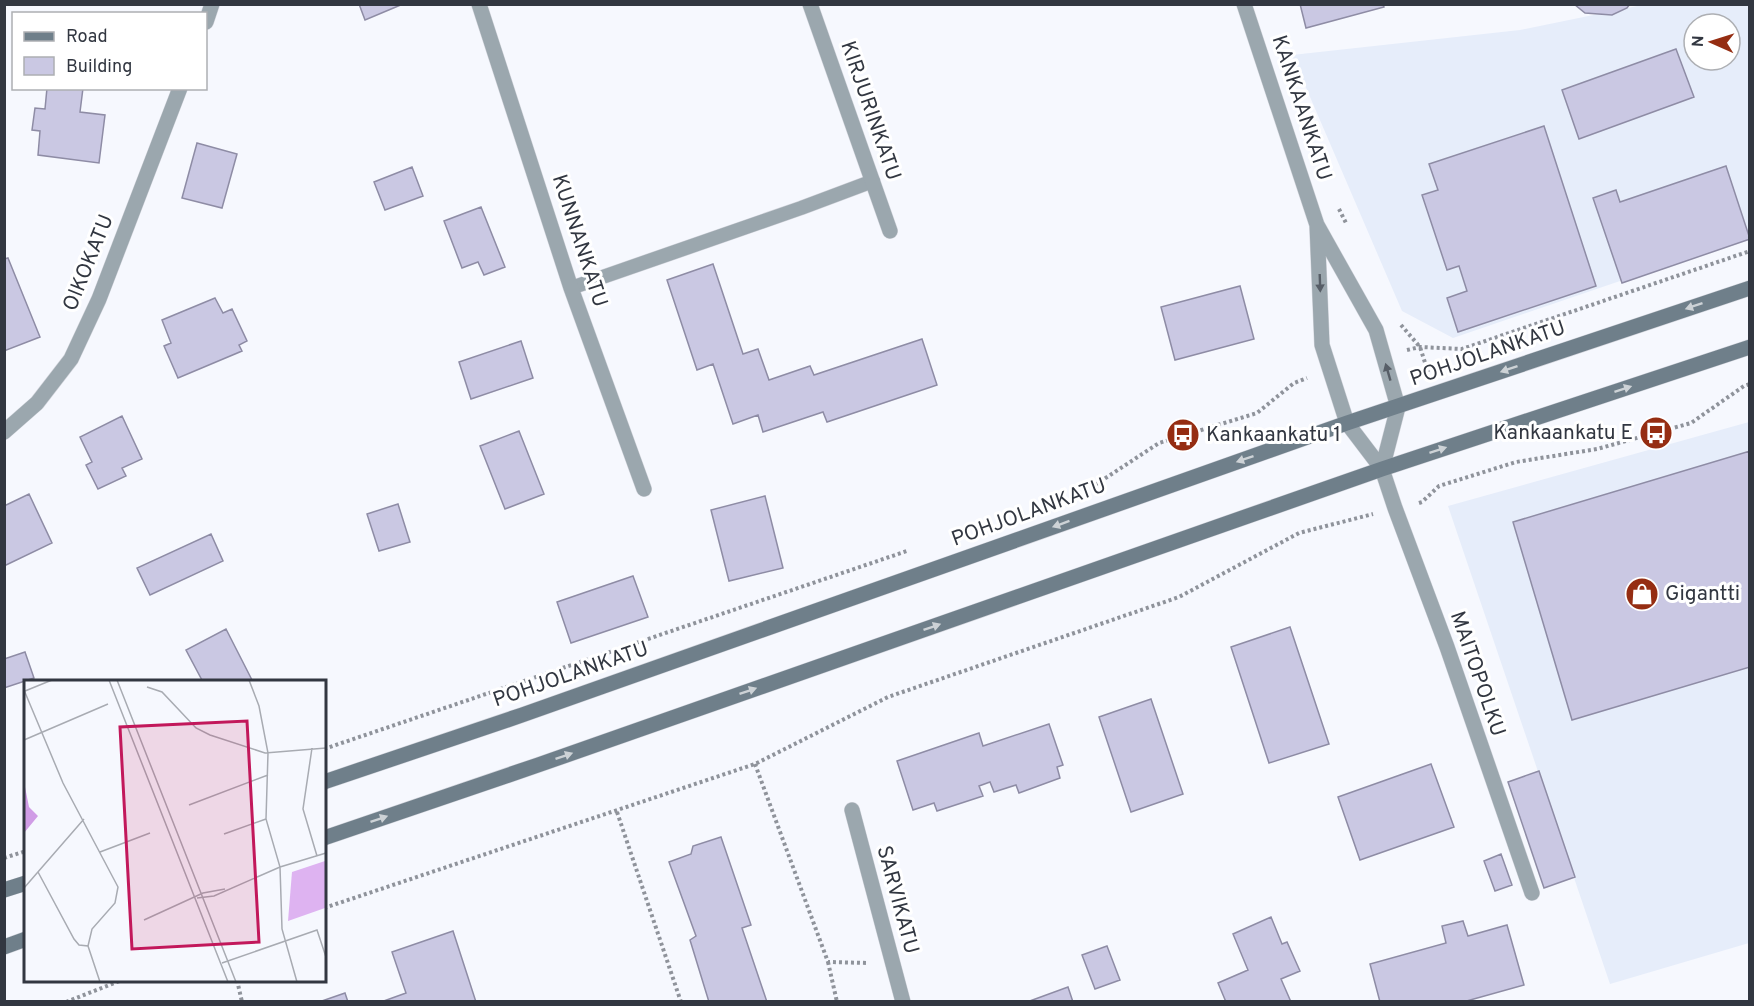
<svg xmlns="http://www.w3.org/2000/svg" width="1754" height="1006" viewBox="0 0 1754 1006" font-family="Overpass,sans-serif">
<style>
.built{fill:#e6edfa;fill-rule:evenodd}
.building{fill:#cac8e3;stroke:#8e8ca5;stroke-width:1.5}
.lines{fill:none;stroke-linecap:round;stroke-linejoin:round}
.lane-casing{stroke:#d3d5dc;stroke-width:15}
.street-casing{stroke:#d3d5dc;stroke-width:16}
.secondary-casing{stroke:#d3d5dc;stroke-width:16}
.path{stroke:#8f939b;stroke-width:4;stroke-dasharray:3 3;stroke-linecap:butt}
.lane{stroke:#9ba7ae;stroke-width:14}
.street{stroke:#9ba7ae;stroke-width:15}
.secondary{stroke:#6f7f8a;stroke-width:15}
.oneway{fill:#575e67}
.oneway2{fill:#cdd2d6}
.labels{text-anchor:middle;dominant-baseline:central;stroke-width:6;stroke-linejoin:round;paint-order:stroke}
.street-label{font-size:21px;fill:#323741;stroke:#fff}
.poi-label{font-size:21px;fill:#323741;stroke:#fff;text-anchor:start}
.inset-road{fill:none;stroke:#a8abb2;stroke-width:1.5}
.view{fill:#c2185b;fill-opacity:0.15;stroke:#c2185b;stroke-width:3}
.inset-edge{fill:none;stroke:#323741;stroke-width:3}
</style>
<rect width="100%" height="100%" fill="#f6f8fe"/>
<!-- built -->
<path class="built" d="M1642 5H1749V237L1453 338 1402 311 1292 55 1520 30ZM1694 24H1730V60H1694Z
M1749 422V943L1610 984 1448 506Z"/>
<!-- building -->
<path class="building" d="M359 4H403L365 20Z
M1300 4H1383L1384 7 1306 28Z
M1574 4H1630L1627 8 1612 15 1585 13Z
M1676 49 1694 97 1579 139 1562 90Z
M47 88H83L80 112 105 115 99 163 38 155 40 131 32 130 35 108 45 109Z
M1544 126 1596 286 1458 332 1447 298 1467 291 1459 266 1447 270 1422 195 1438 190 1429 164Z
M197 143 237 154 222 208 182 198Z
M1726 166 1750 239 1622 283 1593 198 1616 190 1620 202Z
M412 167 423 196 385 210 374 182Z
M481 207 505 267 484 275 478 262 462 268 444 221Z
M8 258 40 337 4 351V259Z
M713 264 743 354 758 349 769 380 810 366 814 375 922 339 937 385 827 422 823 412 763 432 758 415 733 424 713 364 697 370 667 280Z
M1240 286 1254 339 1175 360 1161 307Z
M215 298 223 313 232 309 247 341 239 345 242 351 178 378 164 346 171 343 162 320Z
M521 341 533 378 471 399 459 362Z
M122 416 142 459 122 468 126 476 98 489 86 465 92 462 80 437Z
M519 431 544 494 505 509 480 446Z
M1750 451V667L1572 720 1513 522Z
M29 494 52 543 4 566V506Z
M765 496 783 568 729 581 711 510Z
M398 504 410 542 379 551 367 514Z
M211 534 223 561 150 595 137 568Z
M633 576 648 617 571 643 557 602Z
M1290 627 1329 744 1269 763 1231 647Z
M226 629 253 682H203L186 650Z
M25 652 34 678 4 688V659Z
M1151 699 1183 794 1131 812 1099 717Z
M1049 724 1063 765 1057 767 1060 778 1019 793 1016 785 994 792 990 782 979 786 983 796 937 811 934 803 913 810 897 761 979 733 983 746Z
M1431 764 1454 827 1360 860 1338 797Z
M1539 771 1575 877 1544 888 1508 782Z
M721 837 751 925 742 928 767 1002H709L690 940 696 936 669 862 691 854 693 846Z
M1501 854 1512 885 1495 891 1484 861Z
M1271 917 1282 944 1287 942 1300 971 1281 979 1291 1002H1226L1218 983 1248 970 1233 934Z
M1463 921 1468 936 1507 925 1524 985 1463 1002H1380L1370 964 1446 943 1442 926Z
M453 931 476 1002H381L406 993 392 952Z
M1107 946 1120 980 1095 989 1082 955Z
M1068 987 1073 1002H1027Z
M345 993 348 1002H319Z"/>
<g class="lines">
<!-- lane casing -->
<g class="lane-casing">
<path id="lane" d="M571 288 801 208 873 181"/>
</g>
<!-- street casing -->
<g class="street-casing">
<path id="street" d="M479 4 571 288 644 489
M810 4 890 231
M1244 4 1317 225 1376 330 1398 407 1382 469
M206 22 212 4
M1317 225 1322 345 1347 423 1382 469 1395 508 1447 647 1532 893
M4 432 37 403 71 359 99 299 180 88
M852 810 903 1002"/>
</g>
<!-- secondary casing -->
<g class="secondary-casing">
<path id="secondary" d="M324 782 522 715 1347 423 1750 288
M324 838 538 765 1382 469 1750 347
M4 890 26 883
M4 947 26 939"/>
</g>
<!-- path -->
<path class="path" d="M1339 209 1346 223
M1401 325 1420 347 1428 372
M1407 350 1420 347 1462 349 1750 251
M1095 485 1159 443 1257 413 1294 383 1307 378
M1419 503 1422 502 1439 486 1516 462 1597 449 1691 423 1744 386 1750 384
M324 749 907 551
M755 764 828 962 868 963
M617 812 681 1002
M4 858 26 851
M324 908 755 764 888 697 1179 597 1299 533 1373 514
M828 962 837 1002
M237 980 242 1002
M66 1002 122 980"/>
<!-- lane -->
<use href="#lane" class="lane"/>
<!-- street -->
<use href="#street" class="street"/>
<!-- secondary -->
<use href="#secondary" class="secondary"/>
</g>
<!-- one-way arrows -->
<defs><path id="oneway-solid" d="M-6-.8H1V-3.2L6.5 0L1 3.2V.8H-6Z" transform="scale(1.5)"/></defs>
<g class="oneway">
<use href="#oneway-solid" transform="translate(1320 283) rotate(88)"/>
<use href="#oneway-solid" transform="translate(1388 372) rotate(-106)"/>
</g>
<g class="oneway2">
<use href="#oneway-solid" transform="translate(1694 306) rotate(161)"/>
<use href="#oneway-solid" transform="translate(1509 369) rotate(161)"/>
<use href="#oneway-solid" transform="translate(1623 389) rotate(-18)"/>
<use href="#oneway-solid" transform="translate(1438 450) rotate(-18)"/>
<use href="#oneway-solid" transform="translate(1245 459) rotate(161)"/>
<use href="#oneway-solid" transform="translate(1061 524) rotate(160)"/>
<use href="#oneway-solid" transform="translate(932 627) rotate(-19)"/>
<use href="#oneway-solid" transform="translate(748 691) rotate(-19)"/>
<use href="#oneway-solid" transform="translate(564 756) rotate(-19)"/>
<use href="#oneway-solid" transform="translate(379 819) rotate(-19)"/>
</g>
<!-- icons -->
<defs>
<g id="bus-disc" transform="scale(1.725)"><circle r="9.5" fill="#952d12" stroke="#fff"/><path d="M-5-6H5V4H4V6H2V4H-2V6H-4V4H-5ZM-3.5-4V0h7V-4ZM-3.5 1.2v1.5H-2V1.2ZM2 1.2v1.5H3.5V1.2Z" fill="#fff"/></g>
<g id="shop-disc" transform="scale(1.725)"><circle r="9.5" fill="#952d12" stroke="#fff"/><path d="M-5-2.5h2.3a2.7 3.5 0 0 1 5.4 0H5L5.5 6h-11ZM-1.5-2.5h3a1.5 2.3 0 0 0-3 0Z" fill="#fff"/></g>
</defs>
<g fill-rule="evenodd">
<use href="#bus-disc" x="1656" y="433"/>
<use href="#bus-disc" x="1183" y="435"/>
<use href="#shop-disc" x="1642" y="594"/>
</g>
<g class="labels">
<!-- street labels -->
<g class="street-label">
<text transform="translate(1301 108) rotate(72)">KANKAANKATU</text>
<text transform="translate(870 111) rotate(71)">KIRJURINKATU</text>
<text transform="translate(579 241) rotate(72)">KUNNANKATU</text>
<text transform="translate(89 263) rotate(-68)">OIKOKATU</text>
<text transform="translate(1488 354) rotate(-19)">POHJOLANKATU</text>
<text transform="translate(1029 513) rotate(-20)">POHJOLANKATU</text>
<text transform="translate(1477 674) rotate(71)">MAITOPOLKU</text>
<text transform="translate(571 675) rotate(-19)">POHJOLANKATU</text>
<text transform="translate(897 900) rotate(75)">SARVIKATU</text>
</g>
<!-- poi labels -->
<g class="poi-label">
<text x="1633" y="433" text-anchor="end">Kankaankatu E</text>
<text x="1206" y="435">Kankaankatu 1</text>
<text x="1665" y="594">Gigantti</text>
</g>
</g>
<!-- overview -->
<g transform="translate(24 680)">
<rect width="302" height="302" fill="#f6f8fe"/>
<path d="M301 181V228L264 241 268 192Z" fill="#deb3f1"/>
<path d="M0 102 5 127 14 136 0 153Z" fill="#d09ce6"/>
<path class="inset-road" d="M85 0 204 302M93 0 212 302M225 0 235 26 244 73 242 139 256 187 258 249 273 302M123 7 138 12 172 48 186 55 241 73 302 68M0 10 39 103 94 207 91 223 68 249 64 266M1 11 28 0M0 60 84 24M288 68 279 129 293 176M165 125 244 95M200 154 242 139M76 172 126 153M14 192 50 259 55 265 64 266 76 302M0 208 60 139M173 218 190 216 256 187 302 173M120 240 179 213 201 209M198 283 293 250 302 277"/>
<path class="view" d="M223 41 235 262 108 269 96 47Z"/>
<rect width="302" height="302" class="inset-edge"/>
</g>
<!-- border -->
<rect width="1754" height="1006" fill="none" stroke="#323741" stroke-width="12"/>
<!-- legend -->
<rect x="12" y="12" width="195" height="78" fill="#ffffff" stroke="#adafb3" stroke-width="1.5"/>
<rect x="24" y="32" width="30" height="9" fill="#6f7f8a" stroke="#adafb3" stroke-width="1.5"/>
<text x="66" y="42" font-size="18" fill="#323741">Road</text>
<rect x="24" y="57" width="30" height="18" fill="#cac8e3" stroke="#adafb3" stroke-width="1.5"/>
<text x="66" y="72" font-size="18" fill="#323741">Building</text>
<!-- north arrow -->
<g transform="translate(1712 42) rotate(273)"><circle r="28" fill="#ffffff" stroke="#adafb3" stroke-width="1.5"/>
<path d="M0-4.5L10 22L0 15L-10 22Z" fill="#952d12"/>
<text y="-9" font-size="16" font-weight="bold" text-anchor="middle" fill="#323741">N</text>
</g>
</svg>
